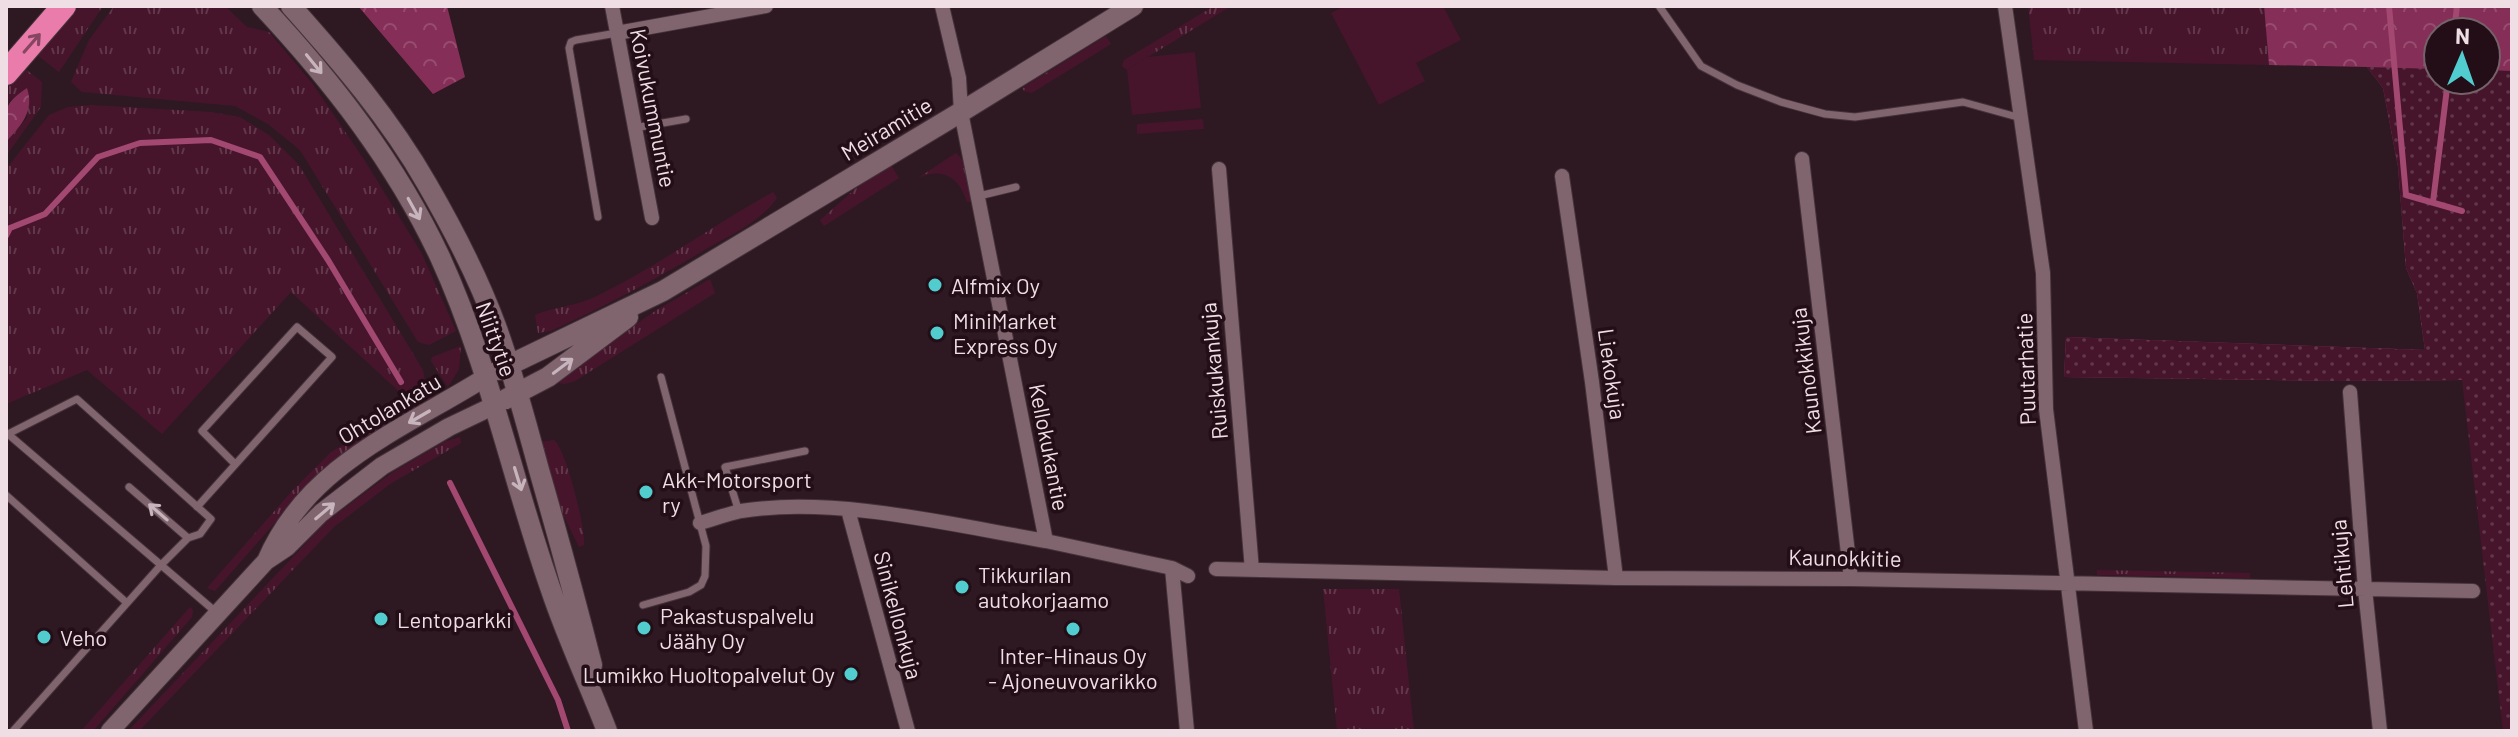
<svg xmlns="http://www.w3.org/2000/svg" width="2518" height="737" viewBox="0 0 2518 737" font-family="Barlow,sans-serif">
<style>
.grass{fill:url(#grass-tufts)}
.forest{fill:url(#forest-crowns);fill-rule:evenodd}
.park{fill:url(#park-dots)}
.garden{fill:#46152c}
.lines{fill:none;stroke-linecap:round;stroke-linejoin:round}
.stream{stroke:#a24871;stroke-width:6}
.service-casing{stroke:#45333a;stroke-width:9}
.minor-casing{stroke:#45333a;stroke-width:16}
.tertiary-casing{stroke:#45333a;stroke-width:20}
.secondary-casing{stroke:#45333a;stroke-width:22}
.motorway-casing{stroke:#45333a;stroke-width:26}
.service{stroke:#80656f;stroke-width:7}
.minor{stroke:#80656f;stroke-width:14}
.tertiary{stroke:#80656f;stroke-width:18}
.secondary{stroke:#80656f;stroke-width:20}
.motorway{stroke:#ea7cab;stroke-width:24}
.oneway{stroke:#864561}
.oneway2{stroke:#c8b4bc}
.poi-dot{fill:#52cdcf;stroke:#230e17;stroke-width:3}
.labels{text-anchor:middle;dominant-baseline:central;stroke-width:7;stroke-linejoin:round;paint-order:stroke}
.street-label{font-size:22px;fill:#efdfe5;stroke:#230e17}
.poi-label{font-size:22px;fill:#efdfe5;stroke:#230e17;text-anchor:start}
</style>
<defs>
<pattern id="grass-tufts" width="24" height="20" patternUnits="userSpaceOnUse" patternTransform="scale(2)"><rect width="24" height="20" fill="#46152c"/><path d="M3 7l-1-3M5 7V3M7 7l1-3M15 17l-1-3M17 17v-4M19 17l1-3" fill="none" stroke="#61374a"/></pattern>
<pattern id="forest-crowns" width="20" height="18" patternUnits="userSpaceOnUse" patternTransform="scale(2)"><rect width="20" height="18" fill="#852e57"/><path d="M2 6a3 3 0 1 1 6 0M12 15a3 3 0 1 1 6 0" fill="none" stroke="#974c6f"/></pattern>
<pattern id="park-dots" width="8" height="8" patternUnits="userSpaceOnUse" patternTransform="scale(2)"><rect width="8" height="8" fill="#46152c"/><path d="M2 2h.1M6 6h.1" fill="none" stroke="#61374a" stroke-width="1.8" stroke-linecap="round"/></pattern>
</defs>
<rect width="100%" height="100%" fill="#2e1821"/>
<!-- grass -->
<path class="grass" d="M80 6H103L59 72 37 55Z
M114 6H225L247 27 269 32 312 83 365 161 422 254 456 331 429 345 418 342 300 150 268 124 235 106 82 92 71 82 89 40Z
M1214 6H1231L1127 70 1122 66 1124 60Z
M2028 6H2264L2269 65 2034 60Z
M1106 36 1111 44 1035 91 1031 93 1024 91 1022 88Z
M24 68 42 82 41 107 6 156V142L27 118 28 89 10 100 6 110V89Z
M91 105 211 112 240 117 269 135 299 165 423 370 425 382 404 396 291 292 162 434 87 370 6 404V169L49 115 68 107Z
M902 115 908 117 912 126 852 153 849 147Z
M956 153C970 165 970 184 974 201L967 202C959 177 943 167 918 178Z
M891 165 899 178 824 226 820 220 855 189Z
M773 192 777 198C760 222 731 235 706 249 656 279 605 306 551 331L538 333 535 315C554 307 576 306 595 297 657 267 713 225 773 192Z
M710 279 715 293 575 381 565 384 557 383 567 372 655 311Z
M461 346 459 369 448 387 431 361 432 357Z
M431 395 436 396 329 466 314 478 215 591 207 588 292 491 331 452Z
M460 437 461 443 390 484 334 527 139 731H128L327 521 393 472 444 442Z
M554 440C566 449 586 530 584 545L579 547 556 500 541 442Z
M2097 570 2250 573V578L2097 575Z
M1323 589H1399L1414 731H1337Z
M190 607 193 610 192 617 93 731H81Z"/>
<!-- forest -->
<path class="forest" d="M358 6H447L465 77 433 94Z
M2264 6H2512V121L2462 380 2336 381 2064 377 2066 337 2425 350 2417 293 2406 268 2398 167 2383 88 2367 67 2269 65ZM2438 32H2486V80H2438Z
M27 88C35 112 20 126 6 142 6 112 0 106 27 88Z"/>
<!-- park -->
<path class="park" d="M2367 67 2438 69V80H2486V70L2512 71V731H2503L2462 380 2336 381 2064 377 2066 337 2425 350 2417 293 2406 268 2398 167 2383 88Z"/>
<!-- garden -->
<path class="garden" d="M1345 6H1443L1461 40 1416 63 1425 81 1379 105 1331 13Z
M1195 52 1201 108 1132 115 1127 70 1147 57Z
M1203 119 1204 129 1137 134V124Z"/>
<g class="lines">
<!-- stream -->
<path class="stream" d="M2389 6 2406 195 2462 211
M2454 32 2457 6
M2433 202 2448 80
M6 236 10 228 45 214 98 157 140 143 211 140 260 157 328 260 401 382
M450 483 558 700 568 731"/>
<!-- service casing -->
<g class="service-casing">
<path id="service" d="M1659 6 1701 66 1737 85 1781 102 1825 114 1855 117 1963 102 2021 118
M634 128 686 119
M979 196 1016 187
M598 217 569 48 571 42 576 40 617 33
M8 434 217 613
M6 435 77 399 211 519 200 534 188 538 161 565 13 731
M129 487 188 538
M6 495 127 603
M197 507 332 357 297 327 202 431 235 464
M739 512 725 467 805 451
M643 605 689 592 701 585 705 576 706 546 661 377"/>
</g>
<!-- minor casing -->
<g class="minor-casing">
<path id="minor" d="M612 6 652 218
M2005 6 2043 273 2046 409 2086 731
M617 33 766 6
M1802 159 1851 579
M1219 169 1252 570
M1562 176 1592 382 1616 578
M2350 392 2365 589 2380 731
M848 510 908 731
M700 523C714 519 727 514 741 511 835 496 953 525 1046 541L961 112 959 78 942 6
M1046 541 1172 568 1188 576
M1172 568 1187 731
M1216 569 1616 578 1851 579 2473 591"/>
</g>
<!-- tertiary casing -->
<g class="tertiary-casing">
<path id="tertiary" d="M266 561C307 465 403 429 486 377
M110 731 266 561 287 547 321 513 382 466 449 427 495 405"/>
</g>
<!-- secondary casing -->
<g class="secondary-casing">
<path id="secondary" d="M262 6C332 81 396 163 440 257 489 364 512 479 551 590 567 638 589 684 607 731
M291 6C341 62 390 119 427 184 453 229 478 277 496 326 514 375 527 427 541 477 559 540 576 602 592 665
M499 370 663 291 961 112 1133 6
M506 399 548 377 628 317"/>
</g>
<!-- motorway casing -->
<g class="motorway-casing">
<path id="motorway" d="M6 73 64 6"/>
</g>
<!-- service -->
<use href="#service" class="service"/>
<!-- minor -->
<use href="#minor" class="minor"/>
<!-- tertiary -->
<use href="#tertiary" class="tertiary"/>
<!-- secondary -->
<use href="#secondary" class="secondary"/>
<!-- motorway -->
<use href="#motorway" class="motorway"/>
</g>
<!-- one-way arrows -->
<defs><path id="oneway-shaft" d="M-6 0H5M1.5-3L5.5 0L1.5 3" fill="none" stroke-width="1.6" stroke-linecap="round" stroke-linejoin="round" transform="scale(2)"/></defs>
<use class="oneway" href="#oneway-shaft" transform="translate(32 43) rotate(-49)"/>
<g class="oneway2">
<use href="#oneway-shaft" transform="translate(314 64) rotate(51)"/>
<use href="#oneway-shaft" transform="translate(414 209) rotate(61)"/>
<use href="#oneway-shaft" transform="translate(563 366) rotate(-37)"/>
<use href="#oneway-shaft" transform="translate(419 417) rotate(150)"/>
<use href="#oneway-shaft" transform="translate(518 479) rotate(73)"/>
<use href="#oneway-shaft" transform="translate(325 511) rotate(-40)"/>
<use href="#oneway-shaft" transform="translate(158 512) rotate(-139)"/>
</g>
<!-- markers -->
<g class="poi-dot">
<circle cx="935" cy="285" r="8"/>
<circle cx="937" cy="333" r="8"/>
<circle cx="646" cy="492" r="8"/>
<circle cx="962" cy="587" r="8"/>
<circle cx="381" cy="619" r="8"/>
<circle cx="644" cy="628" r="8"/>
<circle cx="1073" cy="629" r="8"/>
<circle cx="44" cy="637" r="8"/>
<circle cx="851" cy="674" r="8"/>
</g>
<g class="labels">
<!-- street labels -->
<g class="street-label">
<text transform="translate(654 108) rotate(79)">Koivukummuntie</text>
<text transform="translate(886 128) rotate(-31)">Meiramitie</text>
<text transform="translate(497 339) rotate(70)">Niittytie</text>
<text transform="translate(2025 369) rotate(-92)">Puutarhatie</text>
<text transform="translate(1213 371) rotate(-95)">Ruiskukankuja</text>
<text transform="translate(1805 371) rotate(-97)">Kaunokkikuja</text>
<text transform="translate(1613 374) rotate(82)">Liekokuja</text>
<text transform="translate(389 408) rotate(-31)">Ohtolankatu</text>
<text transform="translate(1050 447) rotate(79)">Kellokukantie</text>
<text transform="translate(1845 557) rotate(1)">Kaunokkitie</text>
<text transform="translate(2341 564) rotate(-95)">Lehtikuja</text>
<text transform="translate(899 615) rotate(75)">Sinikellonkuja</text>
</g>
<!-- poi labels -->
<g class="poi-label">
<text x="951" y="285">Alfmix Oy</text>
<text x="953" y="320">MiniMarket<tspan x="953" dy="25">Express Oy</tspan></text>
<text x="662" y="479">Akk-Motorsport<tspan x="662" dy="25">ry</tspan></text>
<text x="978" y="574">Tikkurilan<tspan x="978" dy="25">autokorjaamo</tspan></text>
<text x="660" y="615">Pakastuspalvelu<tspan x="660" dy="25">Jäähy Oy</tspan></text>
<text x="397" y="619">Lentoparkki</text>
<text x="60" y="637">Veho</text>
<text x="1073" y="655" text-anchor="middle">Inter-Hinaus Oy<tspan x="1073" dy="25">- Ajoneuvovarikko</tspan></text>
<text x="835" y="674" text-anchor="end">Lumikko Huoltopalvelut Oy</text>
</g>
</g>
<!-- border -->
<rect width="2518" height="737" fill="none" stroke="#efdfe5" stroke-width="16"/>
<!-- north arrow -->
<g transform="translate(2462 56) rotate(2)"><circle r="38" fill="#230e17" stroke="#756269" stroke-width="2"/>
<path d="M0-6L14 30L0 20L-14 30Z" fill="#52cdcf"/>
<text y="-12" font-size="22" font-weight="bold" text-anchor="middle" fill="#efdfe5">N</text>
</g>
</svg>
